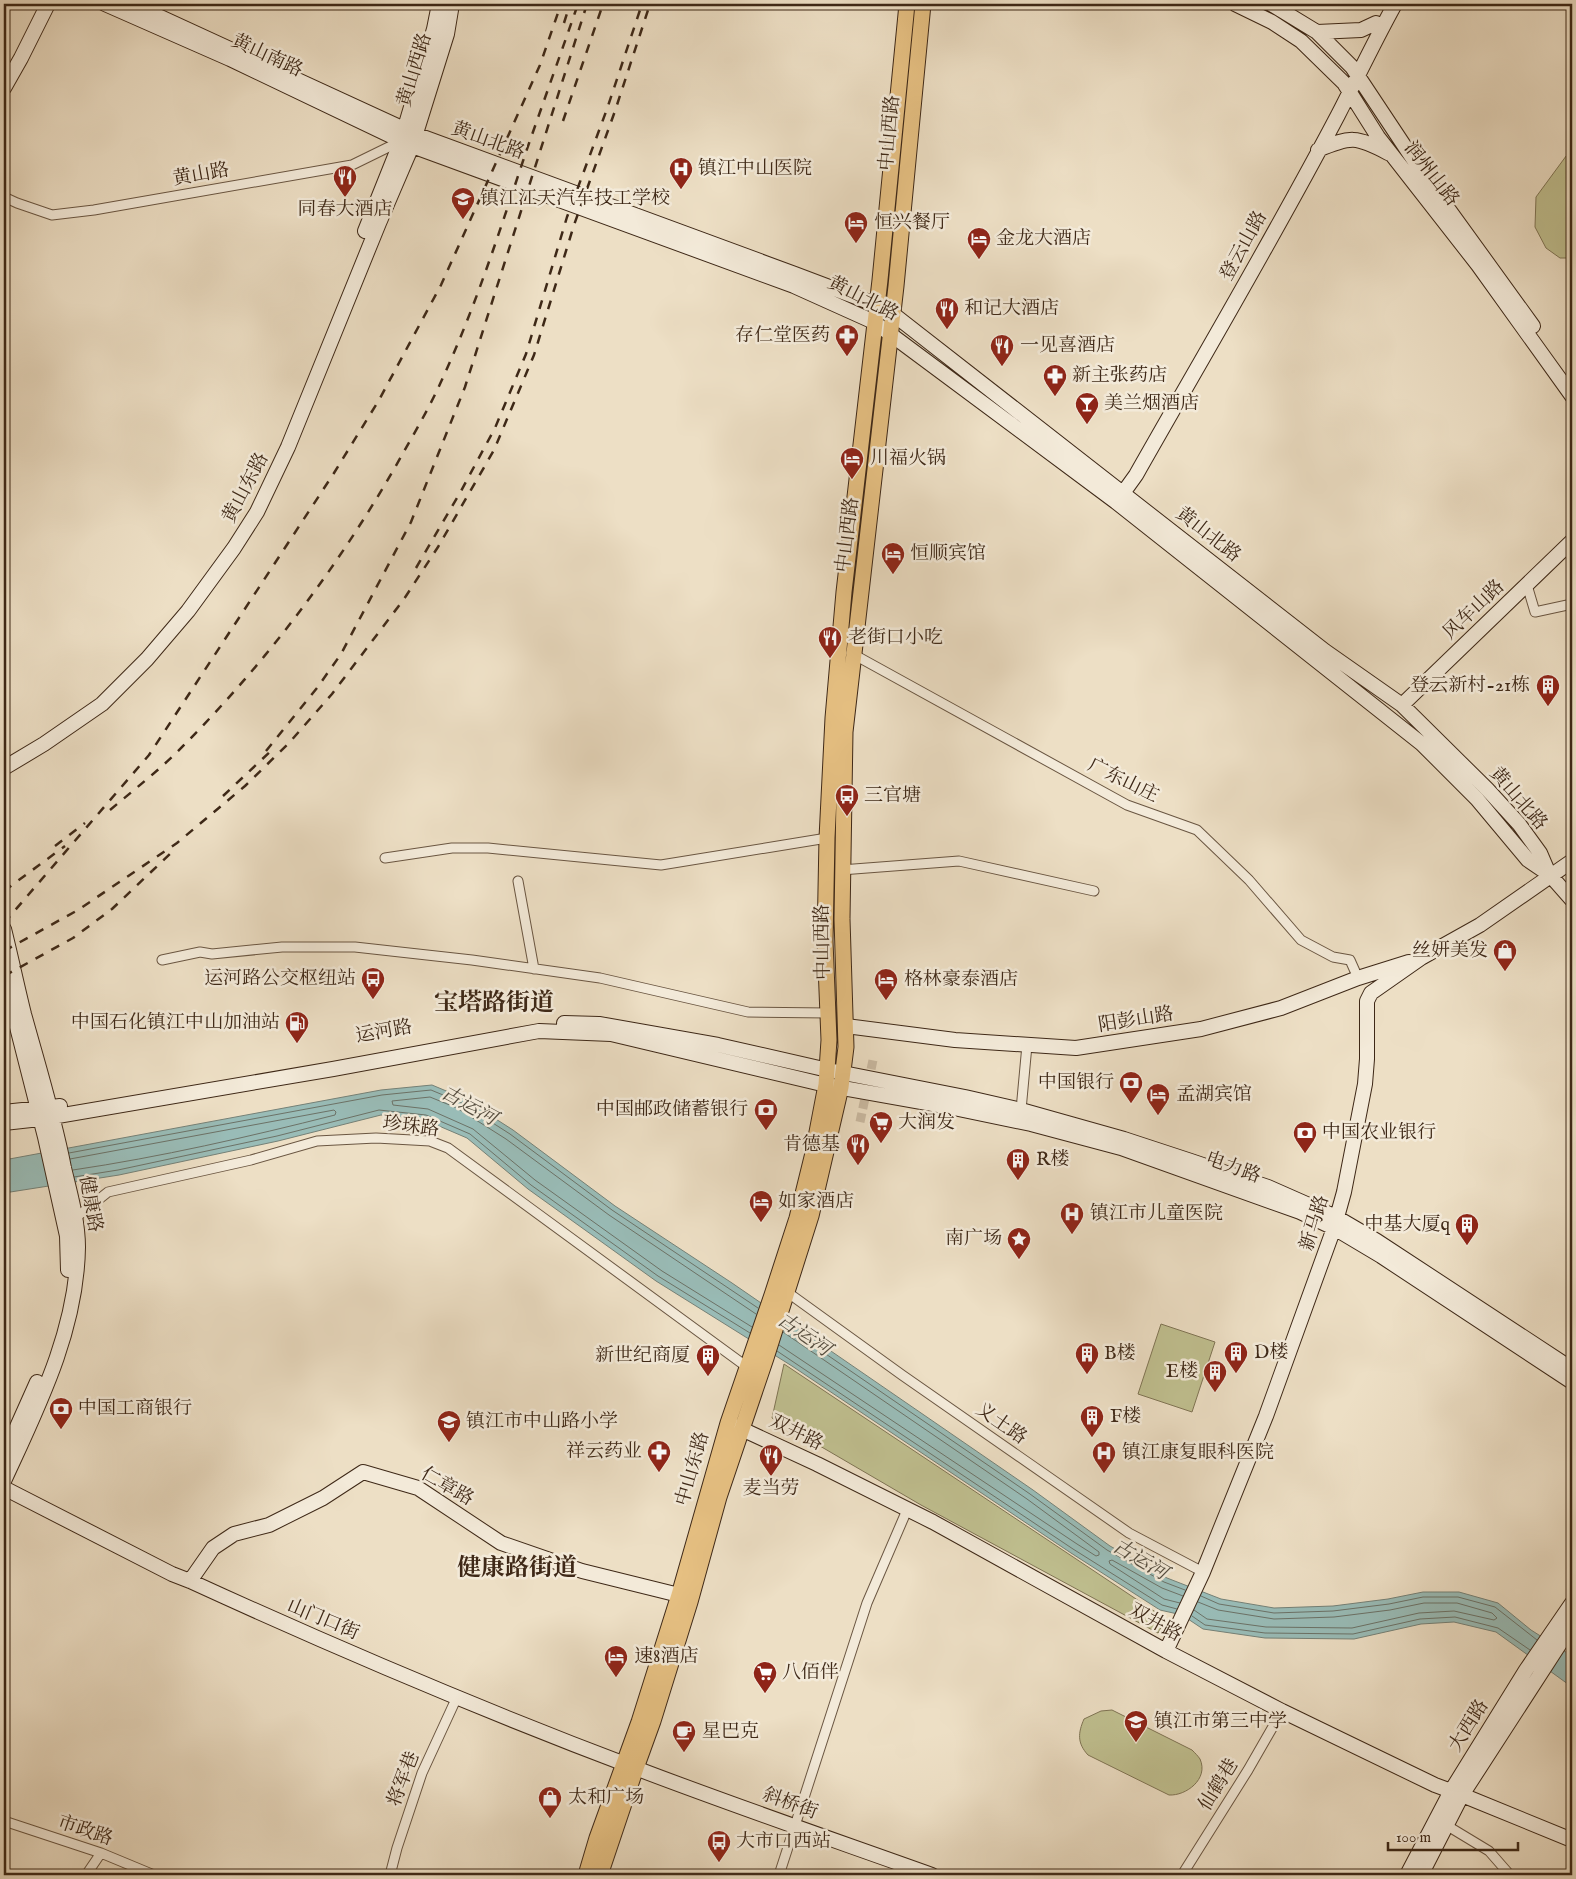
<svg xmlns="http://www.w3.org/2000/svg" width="1576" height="1879" viewBox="0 0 1576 1879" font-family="'IM FELL English','Noto Serif SC',serif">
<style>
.green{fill:#c0c090;stroke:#7f7454}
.water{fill:#99bcb7;stroke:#758177}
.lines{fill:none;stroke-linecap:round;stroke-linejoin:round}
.shore{stroke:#6c7267;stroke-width:1}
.street-tunnel{stroke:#cabaa2;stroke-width:9;stroke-dasharray:9 4.5;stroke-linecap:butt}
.street-casing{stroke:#6a5642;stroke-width:11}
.secondary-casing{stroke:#3e2817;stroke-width:16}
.primary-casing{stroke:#3e2817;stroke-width:17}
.street{stroke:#f3ead9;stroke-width:9}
.secondary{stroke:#f3ead9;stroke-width:14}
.primary{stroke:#e6c082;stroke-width:15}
.rail{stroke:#3e2817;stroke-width:2.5;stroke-dasharray:9 9;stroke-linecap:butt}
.labels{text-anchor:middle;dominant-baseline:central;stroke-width:5;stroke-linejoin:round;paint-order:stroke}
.street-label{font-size:19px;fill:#3e2817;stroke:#f3ead9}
.poi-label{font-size:19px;fill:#3e2817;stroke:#f3ead9;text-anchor:start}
.water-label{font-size:20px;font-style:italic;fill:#554d3f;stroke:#f3ead9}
.district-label{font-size:24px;font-weight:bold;fill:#3e2817;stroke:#f3ead9}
</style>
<rect width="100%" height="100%" fill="#eddfc5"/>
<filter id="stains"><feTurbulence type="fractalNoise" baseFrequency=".004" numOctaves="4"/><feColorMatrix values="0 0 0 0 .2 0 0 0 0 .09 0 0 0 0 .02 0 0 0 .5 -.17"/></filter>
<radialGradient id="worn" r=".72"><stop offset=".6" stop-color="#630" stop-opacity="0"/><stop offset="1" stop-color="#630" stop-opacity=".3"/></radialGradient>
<!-- green -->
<path class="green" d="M1572 148V258H1560L1546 248 1535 227 1536 197Z
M1161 1324 1215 1342 1192 1412 1138 1394Z
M784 1364 1166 1619 1158 1633 921 1505 772 1418Z
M1112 1710 1192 1750C1195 1753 1198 1756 1200 1759 1209 1779 1186 1796 1169 1795L1088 1755C1077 1743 1078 1733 1084 1719L1101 1711Z"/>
<!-- water -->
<path class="water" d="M432 1085 463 1098 513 1130 615 1206 732 1283 1033 1490 1110 1546 1167 1578 1221 1599 1274 1608 1333 1606 1388 1599 1423 1592H1459L1498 1603 1531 1630 1572 1656V1687L1496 1632 1454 1622 1421 1624 1354 1639 1265 1638 1203 1629 1182 1615 1160 1610 1071 1553 792 1366 656 1281 528 1189 467 1138 425 1120 381 1115 278 1141 119 1175 4 1193V1160L381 1090Z"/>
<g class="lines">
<!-- shore -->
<path class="shore" d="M69 1153 382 1095 431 1090 460 1102 510 1134 612 1210 758 1308
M70 1159 334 1110 336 1112 335 1115C248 1137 161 1157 73 1170
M74 1177 118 1170 277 1136 379 1110 426 1115 470 1134 531 1185 658 1276 750 1333
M785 1326 1030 1494 1107 1550 1164 1582 1185 1590
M752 1327 662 1271 535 1180 473 1129 428 1109 393 1105 392 1101 430 1097 457 1108 506 1139 609 1215 756 1314
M779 1345 1077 1544 1096 1556 1099 1555V1552L1027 1499 783 1332
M777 1351 1073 1549 1162 1605 1177 1609
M1201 1596 1219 1604 1274 1613 1333 1611 1389 1604 1423 1597H1458L1495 1607 1537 1640
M1180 1603 1164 1599 1110 1564 1109 1561 1112 1560 1162 1588 1183 1596
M1194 1610 1207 1619 1266 1627 1352 1628 1419 1613 1454 1611 1494 1620 1497 1618 1492 1613 1457 1603H1424L1390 1610 1334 1617 1274 1619 1218 1610 1198 1602
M1192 1616 1205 1625 1265 1633 1353 1634 1420 1619 1455 1617 1498 1628 1530 1650"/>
<!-- street-tunnel -->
<path class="street-tunnel" d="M860 1122 873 1060"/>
<!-- street casing -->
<g class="street-casing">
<path id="street" d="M4 197 17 203 52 215 94 210 352 165 401 141
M1527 585 1535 612 1572 604
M851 653 1127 805 1197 830 1249 880 1301 940 1333 957 1350 960 1358 978
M385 858 452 848H488L661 865 827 838
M841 870 959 861 1094 891
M518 881 534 969
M162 960 200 952 212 954 282 947H355L472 960 600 978 748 1012 828 1013
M1021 1110 1027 1045
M74 1219 108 1192 251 1160 317 1141 376 1138 430 1141 448 1148 747 1367
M787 1292 902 1375 1129 1533 1203 1572
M4 1821 101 1853 154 1875
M1446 1825 1489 1851 1510 1875
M86 1875 101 1853
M390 1875 397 1848 422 1773 457 1697
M779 1875 867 1603 907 1510
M1182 1875 1248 1770 1282 1711"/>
</g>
<!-- secondary casing -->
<g class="secondary-casing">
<path id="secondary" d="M105 4 230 59 412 146 794 286 874 322 1116 502 1422 744 1477 799 1528 860 1550 875 1572 900
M132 4 415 134 795 274 877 305 893 314 1325 651 1402 705 1487 789 1519 824 1540 853 1549 874
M1235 4 1272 22 1301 41 1344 83 1378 137 1478 265 1572 396
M1271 4 1317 32 1352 67 1423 174 1533 326
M1317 32 1361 30 1376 23
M4 88 21 58 48 4
M1318 150C1351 136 1356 136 1388 153
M365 231 401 141 434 29 439 4
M1118 500 1136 475C1204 355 1274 237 1338 115 1357 78 1375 40 1395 4
M1402 705 1572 541
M4 768 44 744 102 704 147 659 188 611 234 548 257 512 288 447 379 223 412 146 447 34 452 4
M4 929C11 957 17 986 24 1014 38 1065 54 1116 64 1168 70 1193 78 1221 78 1247 77 1330 38 1407 4 1481
M4 976 45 1137 67 1236 68 1270
M564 1023 599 1024 718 1045 828 1070 965 1097 1021 1110 1124 1139 1191 1161 1268 1187 1336 1217 1377 1241 1572 1369
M846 1026 955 1040 1076 1048 1201 1029 1281 1008 1358 978 1409 962
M4 1112 60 1106
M4 1123 40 1119 333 1069 539 1031 611 1034 826 1085 944 1106 1031 1124 1121 1148 1300 1212 1334 1228 1381 1256 1572 1382
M733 1425 817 1464 933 1522 1166 1651 1282 1711 1435 1785 1462 1795 1572 1840
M4 1456 37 1382
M4 1488 172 1574 190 1581C336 1648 487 1712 638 1769 735 1806 834 1840 932 1875
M190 1581 213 1548 234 1534 269 1525 323 1498 363 1472 418 1488 501 1543 582 1571 679 1595
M1166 1651 1203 1572 1266 1416 1334 1228 1344 1192 1365 1084 1367 1059V1001L1371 993 1421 958 1480 925 1572 861
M1407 1875 1451 1791 1526 1670 1572 1603
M1421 1875 1462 1795 1572 1625"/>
</g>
<!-- primary casing -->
<g class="primary-casing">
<path id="primary" d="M586 1875 597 1838 639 1722 679 1595 728 1423 772 1295 797 1218 813 1153 826 1085 829 1040 825 941 827 838 833 718 844 592 880 280 907 4
M600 1875 636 1768 653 1721 690 1602 719 1497 766 1358 811 1216 841 1087 846 1047 842 919 845 732 896 286 923 4"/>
</g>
<!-- street -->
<use href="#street" class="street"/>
<!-- secondary -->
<use href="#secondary" class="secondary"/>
<!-- primary -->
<use href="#primary" class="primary"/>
<!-- rail -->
<path class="rail" d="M564 23 570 4
M563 121 603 4
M416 568 461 491 495 428 526 354 567 217 607 109 642 4
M266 751 317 688 341 654 411 522 465 387 587 4
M223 796 274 748
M110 810C136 788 162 768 185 744 270 658 343 560 402 455 415 432 429 408 440 384 475 309 500 230 526 152 543 103 561 53 578 4
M55 846 85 823
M4 891 65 846
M4 923 149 755 334 473 379 400 441 285 540 65 561 4
M4 951 78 910 177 843 245 786 289 743 332 694 404 599 438 547 494 450 534 355 574 225 615 111 650 4
M4 976 73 938 112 909 171 853"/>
</g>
<!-- icons -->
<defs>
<g id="hospital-pin" transform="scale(1.25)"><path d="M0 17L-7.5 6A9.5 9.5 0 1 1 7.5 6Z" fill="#8f2418" stroke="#f3ead9"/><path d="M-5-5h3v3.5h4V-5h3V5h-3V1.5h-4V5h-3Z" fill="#fff"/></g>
<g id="restaurant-pin" transform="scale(1.25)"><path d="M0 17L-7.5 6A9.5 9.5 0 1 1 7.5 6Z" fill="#8f2418" stroke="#f3ead9"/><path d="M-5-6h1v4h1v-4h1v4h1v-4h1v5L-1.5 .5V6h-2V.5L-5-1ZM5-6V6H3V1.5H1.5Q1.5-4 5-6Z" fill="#fff"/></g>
<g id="school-pin" transform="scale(1.25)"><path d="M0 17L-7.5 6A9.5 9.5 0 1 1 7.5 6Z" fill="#8f2418" stroke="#f3ead9"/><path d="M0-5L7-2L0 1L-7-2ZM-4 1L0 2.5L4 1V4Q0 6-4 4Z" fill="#fff"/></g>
<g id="hotel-pin" transform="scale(1.25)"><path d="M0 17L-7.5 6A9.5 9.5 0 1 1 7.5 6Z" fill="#8f2418" stroke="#f3ead9"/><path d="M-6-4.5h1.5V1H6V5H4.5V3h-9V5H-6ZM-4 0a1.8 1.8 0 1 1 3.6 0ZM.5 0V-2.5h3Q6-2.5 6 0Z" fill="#fff"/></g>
<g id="pharmacy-pin" transform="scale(1.25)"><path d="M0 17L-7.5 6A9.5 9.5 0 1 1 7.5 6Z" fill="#8f2418" stroke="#f3ead9"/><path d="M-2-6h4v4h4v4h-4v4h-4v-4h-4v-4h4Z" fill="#fff"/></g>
<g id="bar-pin" transform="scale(1.25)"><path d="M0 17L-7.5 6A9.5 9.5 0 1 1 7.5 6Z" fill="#8f2418" stroke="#f3ead9"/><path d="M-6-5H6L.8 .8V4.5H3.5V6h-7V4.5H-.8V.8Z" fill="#fff"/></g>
<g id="building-pin" transform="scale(1.25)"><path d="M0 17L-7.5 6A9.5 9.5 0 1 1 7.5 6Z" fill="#8f2418" stroke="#f3ead9"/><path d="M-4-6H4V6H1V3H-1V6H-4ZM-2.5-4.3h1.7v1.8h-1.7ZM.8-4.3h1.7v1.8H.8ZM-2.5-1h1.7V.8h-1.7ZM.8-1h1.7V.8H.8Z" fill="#fff"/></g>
<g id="bus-pin" transform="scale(1.25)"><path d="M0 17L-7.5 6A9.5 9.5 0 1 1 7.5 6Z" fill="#8f2418" stroke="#f3ead9"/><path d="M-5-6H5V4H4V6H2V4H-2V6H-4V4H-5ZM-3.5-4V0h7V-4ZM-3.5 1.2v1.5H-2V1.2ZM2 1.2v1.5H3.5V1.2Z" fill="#fff"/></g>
<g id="shop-pin" transform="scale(1.25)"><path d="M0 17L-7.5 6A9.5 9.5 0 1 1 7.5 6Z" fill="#8f2418" stroke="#f3ead9"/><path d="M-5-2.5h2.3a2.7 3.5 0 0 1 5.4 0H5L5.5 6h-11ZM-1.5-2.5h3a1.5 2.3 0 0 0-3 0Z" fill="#fff"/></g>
<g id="fuel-pin" transform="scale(1.25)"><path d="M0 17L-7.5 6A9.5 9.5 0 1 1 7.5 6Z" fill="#8f2418" stroke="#f3ead9"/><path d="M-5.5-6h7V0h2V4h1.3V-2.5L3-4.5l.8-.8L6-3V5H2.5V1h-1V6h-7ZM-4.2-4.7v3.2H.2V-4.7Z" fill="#fff"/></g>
<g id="bank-pin" transform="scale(1.25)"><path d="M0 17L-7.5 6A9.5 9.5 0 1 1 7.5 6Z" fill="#8f2418" stroke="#f3ead9"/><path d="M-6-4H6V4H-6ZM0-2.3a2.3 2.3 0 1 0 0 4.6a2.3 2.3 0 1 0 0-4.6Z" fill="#fff"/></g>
<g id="supermarket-pin" transform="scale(1.25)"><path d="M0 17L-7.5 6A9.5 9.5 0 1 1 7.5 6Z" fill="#8f2418" stroke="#f3ead9"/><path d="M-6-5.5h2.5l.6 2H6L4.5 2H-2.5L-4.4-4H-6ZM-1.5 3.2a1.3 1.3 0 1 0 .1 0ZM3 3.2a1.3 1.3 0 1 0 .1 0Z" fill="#fff"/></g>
<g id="sight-pin" transform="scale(1.25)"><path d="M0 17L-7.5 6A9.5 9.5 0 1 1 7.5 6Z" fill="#8f2418" stroke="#f3ead9"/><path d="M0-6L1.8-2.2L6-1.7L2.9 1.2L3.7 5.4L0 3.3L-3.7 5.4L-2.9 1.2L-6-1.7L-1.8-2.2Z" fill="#fff"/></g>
<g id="cafe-pin" transform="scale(1.25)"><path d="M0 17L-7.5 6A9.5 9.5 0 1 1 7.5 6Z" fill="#8f2418" stroke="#f3ead9"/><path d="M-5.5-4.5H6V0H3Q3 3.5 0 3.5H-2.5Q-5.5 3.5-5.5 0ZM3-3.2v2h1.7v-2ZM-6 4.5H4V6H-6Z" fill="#fff"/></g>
</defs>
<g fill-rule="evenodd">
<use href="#hospital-pin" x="681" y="169"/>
<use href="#restaurant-pin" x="345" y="177"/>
<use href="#school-pin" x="463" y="199"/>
<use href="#hotel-pin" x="856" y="223"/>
<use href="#hotel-pin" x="979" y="239"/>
<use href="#restaurant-pin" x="947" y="309"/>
<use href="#pharmacy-pin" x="847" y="336"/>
<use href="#restaurant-pin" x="1002" y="346"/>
<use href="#pharmacy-pin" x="1055" y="376"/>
<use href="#bar-pin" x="1087" y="404"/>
<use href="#hotel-pin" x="852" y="459"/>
<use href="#hotel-pin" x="893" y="554"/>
<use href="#restaurant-pin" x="830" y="638"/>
<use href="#building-pin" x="1548" y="686"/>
<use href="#bus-pin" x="847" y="796"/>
<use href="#shop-pin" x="1505" y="951"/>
<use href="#bus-pin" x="373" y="979"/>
<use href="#hotel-pin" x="886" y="980"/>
<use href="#fuel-pin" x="297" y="1023"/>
<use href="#bank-pin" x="1131" y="1083"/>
<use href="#hotel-pin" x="1158" y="1095"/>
<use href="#bank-pin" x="766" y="1110"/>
<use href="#supermarket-pin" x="881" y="1123"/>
<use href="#bank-pin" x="1305" y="1133"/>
<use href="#restaurant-pin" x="858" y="1145"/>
<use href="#building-pin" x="1018" y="1160"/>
<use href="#hotel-pin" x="761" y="1202"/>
<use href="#hospital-pin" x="1072" y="1214"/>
<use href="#building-pin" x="1467" y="1225"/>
<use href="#sight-pin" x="1019" y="1239"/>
<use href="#building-pin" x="1236" y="1353"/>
<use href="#building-pin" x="1087" y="1354"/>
<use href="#building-pin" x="708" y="1356"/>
<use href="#building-pin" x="1215" y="1372"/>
<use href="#bank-pin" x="61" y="1409"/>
<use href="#building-pin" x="1092" y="1417"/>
<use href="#school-pin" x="449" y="1422"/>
<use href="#pharmacy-pin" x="659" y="1452"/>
<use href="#hospital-pin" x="1104" y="1453"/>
<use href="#restaurant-pin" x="771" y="1456"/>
<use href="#hotel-pin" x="616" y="1657"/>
<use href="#supermarket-pin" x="765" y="1673"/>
<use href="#school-pin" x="1136" y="1722"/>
<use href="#cafe-pin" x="684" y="1732"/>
<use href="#shop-pin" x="550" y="1798"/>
<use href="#bus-pin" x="719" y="1842"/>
</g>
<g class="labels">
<!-- street labels -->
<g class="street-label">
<text transform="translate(267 56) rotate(25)">黄山南路</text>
<text transform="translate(415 70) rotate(-73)">黄山西路</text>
<text transform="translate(890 133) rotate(-85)">中山西路</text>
<text transform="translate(488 141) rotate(20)">黄山北路</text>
<text transform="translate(1431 174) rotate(52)">润州山路</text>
<text transform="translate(201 175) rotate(-10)">黄山路</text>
<text transform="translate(1244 246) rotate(-61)">登云山路</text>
<text transform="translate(863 299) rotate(27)">黄山北路</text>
<text transform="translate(246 488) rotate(-62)">黄山东路</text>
<text transform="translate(848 535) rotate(-83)">中山西路</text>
<text transform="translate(1208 535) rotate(38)">黄山北路</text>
<text transform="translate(1474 610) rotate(-44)">风车山路</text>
<text transform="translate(1123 781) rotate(26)">广东山庄</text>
<text transform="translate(1518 799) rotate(49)">黄山北路</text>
<text transform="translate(823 942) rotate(-91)">中山西路</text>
<text transform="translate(1136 1020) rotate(-9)">阳彭山路</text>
<text transform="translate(384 1032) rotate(-10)">运河路</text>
<text transform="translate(411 1127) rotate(7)">珍珠路</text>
<text transform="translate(1233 1168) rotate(20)">电力路</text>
<text transform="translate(90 1204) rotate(80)">健康路</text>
<text transform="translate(1315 1223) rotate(-73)">新马路</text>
<text transform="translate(1001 1424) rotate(35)">义土路</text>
<text transform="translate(796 1433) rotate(26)">双井路</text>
<text transform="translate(693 1469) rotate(-74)">中山东路</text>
<text transform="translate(447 1487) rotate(30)">仁章路</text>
<text transform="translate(323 1620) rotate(23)">山门口街</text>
<text transform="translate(1155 1623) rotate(29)">双井路</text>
<text transform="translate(1469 1726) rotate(-58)">大西路</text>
<text transform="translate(404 1779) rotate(-69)">将军巷</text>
<text transform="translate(1219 1785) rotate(-58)">仙鹤巷</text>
<text transform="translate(790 1804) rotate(20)">斜桥街</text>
<text transform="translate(85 1831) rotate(19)">市政路</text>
</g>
<!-- poi labels -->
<g class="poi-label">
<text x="698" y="169">镇江中山医院</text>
<text x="480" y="199">镇江江天汽车技工学校</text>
<text x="345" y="210" text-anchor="middle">同春大酒店</text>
<text x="874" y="223">恒兴餐厅</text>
<text x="996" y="239">金龙大酒店</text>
<text x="964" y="309">和记大酒店</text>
<text x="830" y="336" text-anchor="end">存仁堂医药</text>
<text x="1020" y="346">一见喜酒店</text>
<text x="1072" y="376">新主张药店</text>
<text x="1104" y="404">美兰烟酒店</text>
<text x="870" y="459">川福火锅</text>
<text x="910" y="554">恒顺宾馆</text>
<text x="848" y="638">老街口小吃</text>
<text x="1530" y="686" text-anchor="end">登云新村-21栋</text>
<text x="864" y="796">三官塘</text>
<text x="1488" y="951" text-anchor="end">丝妍美发</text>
<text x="356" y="979" text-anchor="end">运河路公交枢纽站</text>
<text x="904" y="980">格林豪泰酒店</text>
<text x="280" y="1023" text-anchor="end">中国石化镇江中山加油站</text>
<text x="1114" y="1083" text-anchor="end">中国银行</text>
<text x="1176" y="1095">孟湖宾馆</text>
<text x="748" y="1110" text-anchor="end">中国邮政储蓄银行</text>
<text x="898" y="1123">大润发</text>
<text x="1322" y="1133">中国农业银行</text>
<text x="840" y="1145" text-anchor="end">肯德基</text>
<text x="1036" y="1160">R楼</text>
<text x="778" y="1202">如家酒店</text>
<text x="1090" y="1214">镇江市儿童医院</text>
<text x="1450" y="1225" text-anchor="end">中基大厦q</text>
<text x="1002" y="1239" text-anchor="end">南广场</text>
<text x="1254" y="1353">D楼</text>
<text x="1104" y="1354">B楼</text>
<text x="690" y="1356" text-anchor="end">新世纪商厦</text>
<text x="1198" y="1372" text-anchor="end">E楼</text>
<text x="78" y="1409">中国工商银行</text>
<text x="1110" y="1417">F楼</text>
<text x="466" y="1422">镇江市中山路小学</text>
<text x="642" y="1452" text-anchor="end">祥云药业</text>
<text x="1122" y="1453">镇江康复眼科医院</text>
<text x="771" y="1489" text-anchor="middle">麦当劳</text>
<text x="634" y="1657">速8酒店</text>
<text x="782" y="1673">八佰伴</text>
<text x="1154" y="1722">镇江市第三中学</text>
<text x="702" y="1732">星巴克</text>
<text x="568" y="1798">太和广场</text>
<text x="736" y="1842">大市口西站</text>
</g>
<!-- water labels -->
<g class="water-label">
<text transform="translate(469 1106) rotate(29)">古运河</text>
<text transform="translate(804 1335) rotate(35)">古运河</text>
<text transform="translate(1140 1560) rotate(31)">古运河</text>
</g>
<!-- district labels -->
<g class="district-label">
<text x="494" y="1003">宝塔路街道</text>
<text x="517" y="1568">健康路街道</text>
</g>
</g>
<!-- margin -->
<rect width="1576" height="1879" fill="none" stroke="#eddfc5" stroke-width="20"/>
<rect x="5" y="5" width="1566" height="1869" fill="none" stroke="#3e2817" stroke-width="2.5"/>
<rect x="10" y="10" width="1556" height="1859" fill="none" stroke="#3e2817"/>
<!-- scale -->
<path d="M1388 1842v8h130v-8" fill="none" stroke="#3e2817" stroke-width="2.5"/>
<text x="1396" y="1842" font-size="15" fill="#3e2817" stroke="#f3ead9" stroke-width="4" paint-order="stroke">100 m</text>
<rect width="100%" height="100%" filter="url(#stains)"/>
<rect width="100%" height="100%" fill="url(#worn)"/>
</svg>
